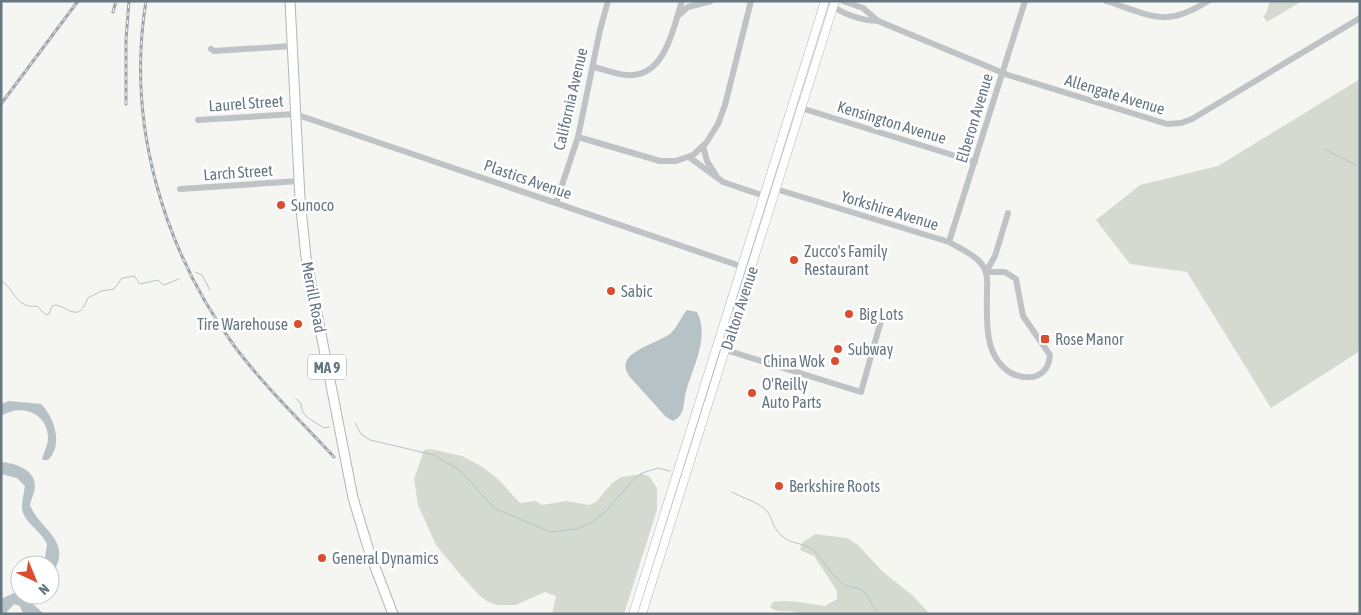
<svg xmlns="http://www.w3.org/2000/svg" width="1361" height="615" viewBox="0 0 1361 615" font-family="'Asap Condensed',sans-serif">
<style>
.green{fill:#d5dad1}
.water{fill:#b6c2c6}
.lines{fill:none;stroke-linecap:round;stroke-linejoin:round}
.stream{stroke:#b6c2c6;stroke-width:1}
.major-casing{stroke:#b0b5b9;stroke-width:9}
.highway-casing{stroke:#b2b6b9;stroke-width:11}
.minor{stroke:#bfc3c6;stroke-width:6}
.major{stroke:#fff;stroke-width:8}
.highway{stroke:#fff;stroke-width:9}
.rail-casing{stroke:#9ea5aa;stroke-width:3}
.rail{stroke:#fff;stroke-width:1;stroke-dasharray:4;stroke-linecap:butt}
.poi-dot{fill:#db4d2c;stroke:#fff;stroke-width:2}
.labels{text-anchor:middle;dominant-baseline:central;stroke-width:5;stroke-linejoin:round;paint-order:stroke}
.shield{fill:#fff;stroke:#94a0a8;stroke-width:1}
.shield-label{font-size:15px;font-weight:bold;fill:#667782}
.street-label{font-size:16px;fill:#667782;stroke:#fff}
.poi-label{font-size:16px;fill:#667782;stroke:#fff;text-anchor:start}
</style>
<rect width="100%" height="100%" fill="#f5f5f2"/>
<!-- green -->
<path class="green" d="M1270 1H1302L1267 22 1263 16 1266 14Z
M1360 79V351L1271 408 1187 272 1130 264 1096 220 1140 185 1218 166Z
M430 449 462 456 481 466 498 479 520 503 536 501 542 505 566 501 589 505 596 502 612 483 621 477 642 474 649 476 657 488V510L624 614H552L556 596 545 592 516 605H497L488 602 479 595 459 573 436 545 418 505 414 479 424 450Z
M815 534 847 538 858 545 883 572 912 595 930 614H801C791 608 778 615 770 607L773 602C791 599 807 604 825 606L837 599V591L814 556 800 550 802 543Z"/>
<!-- water -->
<path class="water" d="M687 310 697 312C710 337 693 366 686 391 683 402 686 415 673 421L666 417 630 377C611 352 657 345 671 333 678 326 681 317 687 310Z
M9 401 41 404C54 417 64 445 48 460H42C43 453 48 447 48 438 48 413 21 403 1 416V404Z
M1 462C14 463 35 469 35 486 35 492 31 499 30 505 40 531 76 541 50 577V565H44L47 544C41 530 21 521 22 506 22 500 24 493 25 486L17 478 1 474Z
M20 590V595H33V604L44 614H23L20 606 14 604 5 614H1V599Z"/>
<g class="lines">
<!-- stream -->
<path class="stream" d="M1324 149 1360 167
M195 272 202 275 210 290
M1 281C16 289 15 309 37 306L46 315 49 314 52 306 55 305C70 307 78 324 88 298L101 291 114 289 122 278 134 276 140 284 158 280 164 285 179 279
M296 399 301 403C301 418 313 420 324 428L329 427
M355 423 361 434 370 440 434 455 462 472 494 508 550 532 577 529 592 522 607 510 631 482 642 473 658 468 670 471
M732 492C742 498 763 503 769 514 773 523 774 529 782 536 792 545 803 542 813 550 824 560 830 575 843 584 850 589 859 586 864 592 871 598 872 608 879 614"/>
<!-- major casing -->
<g class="major-casing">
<path id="major" d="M633 614 825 1
M642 614 835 1"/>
</g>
<!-- highway casing -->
<g class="highway-casing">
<path id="highway" d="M290 1 300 199 306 257 353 498 370 554 393 614"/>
</g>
<!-- minor -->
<path class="minor" d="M828 1C837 13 863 21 878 21
M843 1 863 8 878 21 1008 75 1167 124 1181 123 1192 119 1360 18
M1106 1C1151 15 1164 29 1208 1
M679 15 688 7 711 1
M211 49 214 51 292 46
M593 67C604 69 615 74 627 75 665 78 673 29 682 1
M801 108 975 162
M198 120 295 114 746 268
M578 137 660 161H676L693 155 706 143 718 124 725 105 751 1
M703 146 707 161 716 175
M689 157 723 182 764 196
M180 189 299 181
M776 189 949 242C961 249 983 258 986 273 988 279 987 287 987 292 987 320 983 356 1011 373 1019 377 1027 379 1036 376 1046 372 1049 365 1050 355L1023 316 1016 279 1005 272H986L995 256 1008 213
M556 203 578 137 600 30 608 1
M949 242 1025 1
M716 347 861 392 882 317"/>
<!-- major -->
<use href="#major" class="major"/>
<!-- highway -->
<use href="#highway" class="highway"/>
<!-- rail casing -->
<g class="rail-casing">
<path id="rail" d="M146 1C126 123 163 249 235 347 265 387 301 421 334 457
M113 12 116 1
M1 104 78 1
M126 104V40L129 1"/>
</g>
<!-- rail -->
<use href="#rail" class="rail"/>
</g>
<!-- markers -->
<g class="poi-dot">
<circle cx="281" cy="205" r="5"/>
<circle cx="794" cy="260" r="5"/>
<circle cx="611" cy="291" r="5"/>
<circle cx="849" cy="314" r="5"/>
<circle cx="298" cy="324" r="5"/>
<rect x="1040" y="334" width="10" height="10" rx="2.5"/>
<circle cx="838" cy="349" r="5"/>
<circle cx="835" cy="361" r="5"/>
<circle cx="752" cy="393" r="5"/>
<circle cx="779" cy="486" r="5"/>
<circle cx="322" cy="558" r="5"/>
</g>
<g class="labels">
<!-- shield labels -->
<rect class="shield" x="308" y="354.5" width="38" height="25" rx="4"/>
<g class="shield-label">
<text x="327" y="367">MA 9</text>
</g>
<!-- street labels -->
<g class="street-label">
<text transform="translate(1115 94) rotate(17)">Allengate Avenue</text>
<text transform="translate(570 99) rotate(-77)">California Avenue</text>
<text transform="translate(246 103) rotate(-4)">Laurel Street</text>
<text transform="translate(974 118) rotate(-73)">Elberon Avenue</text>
<text transform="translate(892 122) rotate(17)">Kensington Avenue</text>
<text transform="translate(238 172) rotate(-4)">Larch Street</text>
<text transform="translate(528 179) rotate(19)">Plastics Avenue</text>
<text transform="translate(890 210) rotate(17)">Yorkshire Avenue</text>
<text transform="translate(314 297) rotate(79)">Merrill Road</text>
<text transform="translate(739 308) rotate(-72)">Dalton Avenue</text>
</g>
<!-- poi labels -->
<g class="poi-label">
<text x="291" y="205">Sunoco</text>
<text x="804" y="251">Zucco's Family<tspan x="804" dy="18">Restaurant</tspan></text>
<text x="621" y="291">Sabic</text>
<text x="859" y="314">Big Lots</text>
<text x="288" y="324" text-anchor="end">Tire Warehouse</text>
<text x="1055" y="339">Rose Manor</text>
<text x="848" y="349">Subway</text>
<text x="825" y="361" text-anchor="end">China Wok</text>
<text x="762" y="384">O'Reilly<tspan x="762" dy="18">Auto Parts</tspan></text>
<text x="789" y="486">Berkshire Roots</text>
<text x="332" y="558">General Dynamics</text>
</g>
</g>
<!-- border -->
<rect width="1361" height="615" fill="none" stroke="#667782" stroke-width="5"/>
<!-- north arrow -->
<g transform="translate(35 580) rotate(136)"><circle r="24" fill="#ffffff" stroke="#c2c9cd"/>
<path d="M0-4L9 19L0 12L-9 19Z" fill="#db4d2c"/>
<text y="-8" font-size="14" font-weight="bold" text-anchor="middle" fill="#667782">N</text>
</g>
</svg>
